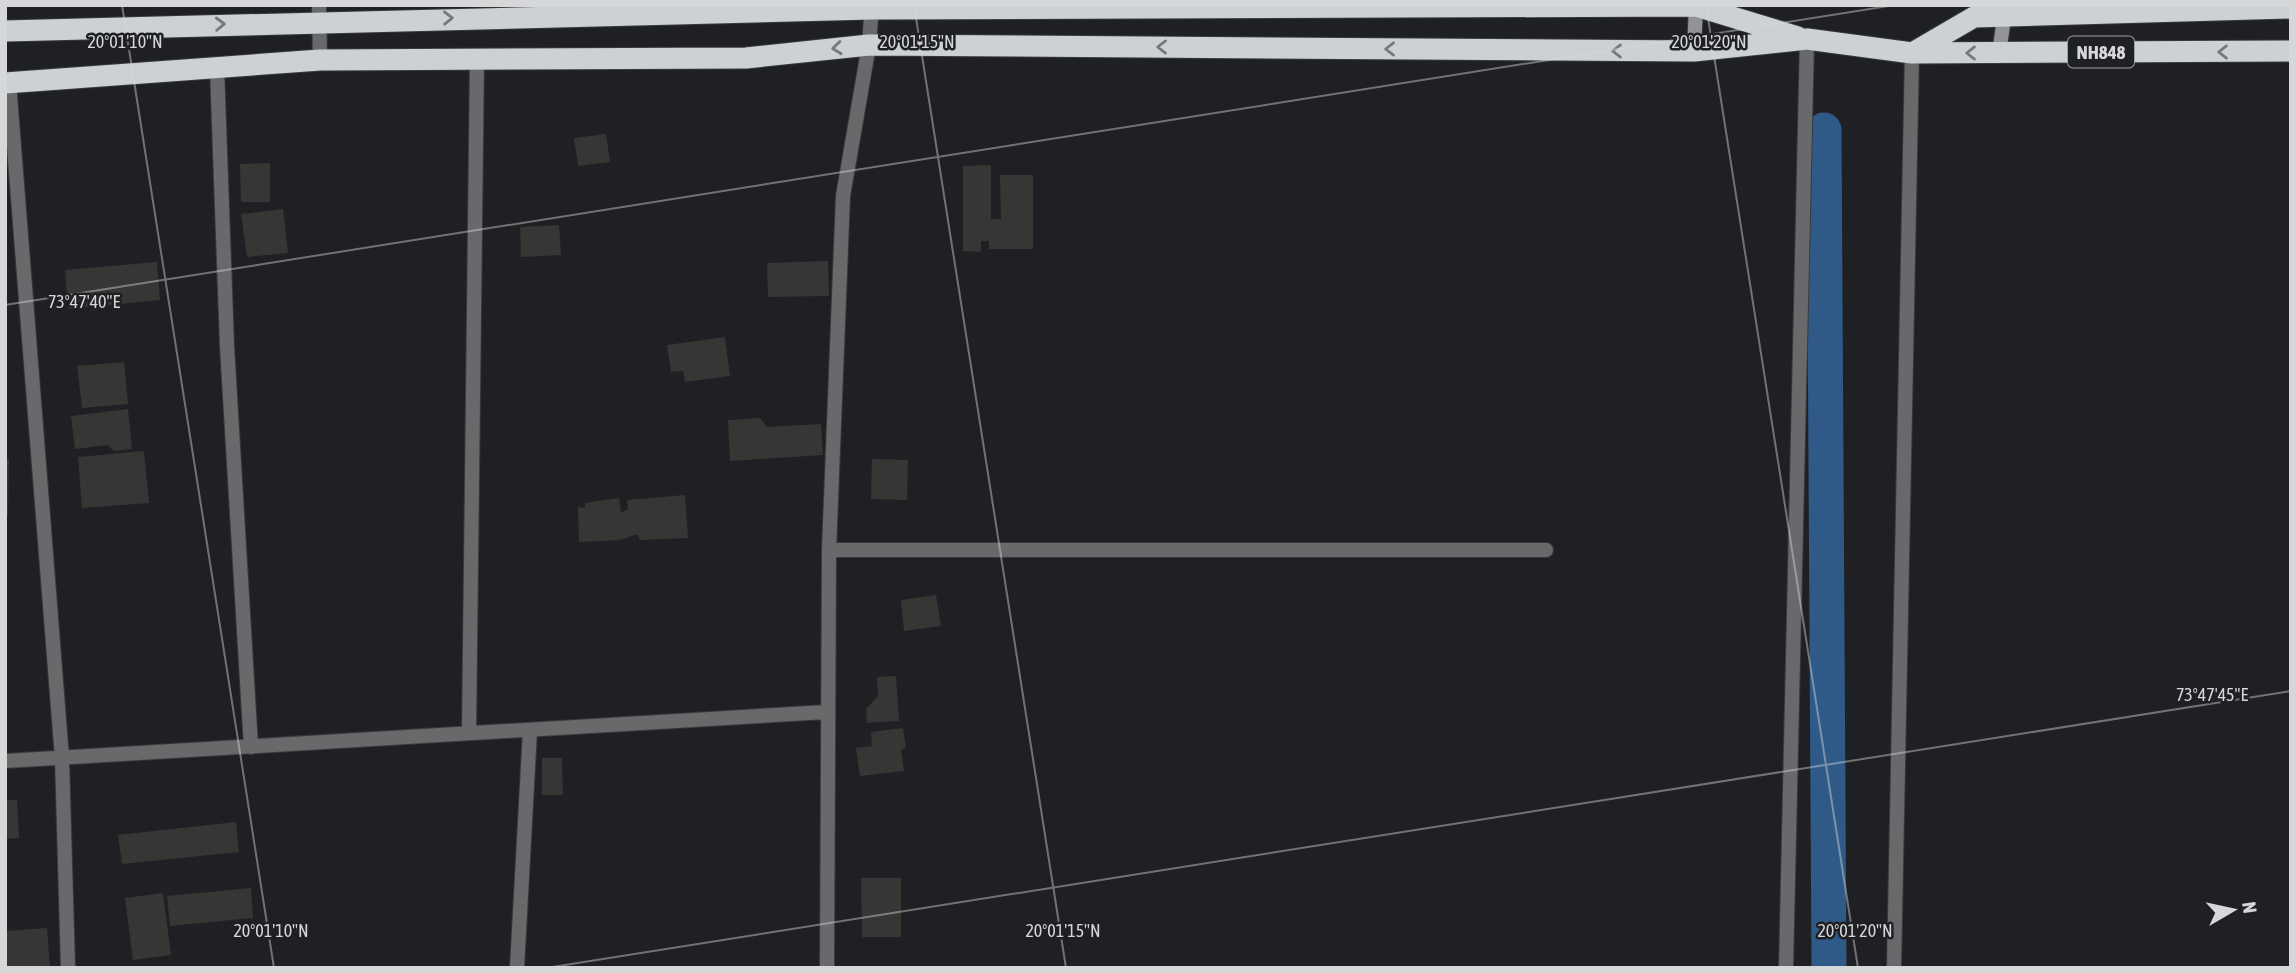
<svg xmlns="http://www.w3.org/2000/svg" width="2296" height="973" viewBox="0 0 2296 973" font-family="'Asap Condensed',sans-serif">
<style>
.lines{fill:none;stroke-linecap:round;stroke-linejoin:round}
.canal{stroke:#2f5a88;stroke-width:35}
.building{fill:#383535}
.street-casing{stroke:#393a3c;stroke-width:16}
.secondary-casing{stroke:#393a3c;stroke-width:16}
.highway-casing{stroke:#393a3c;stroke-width:23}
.street{stroke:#68696a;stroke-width:14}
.secondary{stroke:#919395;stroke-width:14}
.highway{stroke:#ced1d4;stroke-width:21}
.oneway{stroke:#76787c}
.ticks{fill:none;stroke:#d6d7d9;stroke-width:2;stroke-opacity:0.45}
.labels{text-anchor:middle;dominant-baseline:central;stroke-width:5;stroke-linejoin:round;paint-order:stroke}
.shield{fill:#1f2023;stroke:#9fa0a2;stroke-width:2}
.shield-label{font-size:19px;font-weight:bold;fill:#d6d7d9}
.ticks-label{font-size:18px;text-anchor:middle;fill:#d6d7d9;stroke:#1f2023;stroke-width:5;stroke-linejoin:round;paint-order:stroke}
</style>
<rect width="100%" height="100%" fill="#1f2023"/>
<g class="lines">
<!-- canal -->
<path class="canal" d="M1824 130 1829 968"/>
</g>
<!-- building -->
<path class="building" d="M606 134 610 162 578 166 574 138Z
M270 163V202H241L240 164Z
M991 165V219H1001L1000 175H1033V249H989V241H981V252L963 251V166Z
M283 209 288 253 247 257 241 214Z
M559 225 561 255 521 257 520 227Z
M828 261 829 296 768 297 767 263Z
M157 262 160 300 68 309 65 270Z
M725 337 730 376 685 382 683 371 671 372 667 345Z
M124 362 128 404 82 408 77 366Z
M128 409 132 449 114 451 108 445 75 449 71 416Z
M760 418 767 427 821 424 823 455 730 461 728 420Z
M144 451 149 503 82 508 78 457Z
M5 459H9L8 515H5Z
M872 459 908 460 907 500 871 499Z
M685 495 688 538 640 540 637 534 620 540 579 542 578 507 585 508V503L619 498 621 513 628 509 627 500Z
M936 595 941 626 904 631 901 600Z
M896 676 899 721 867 723 866 709 878 696 877 677Z
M903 728 906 747 901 750 904 771 860 776 856 748 872 746 871 732Z
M542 758H562L563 795H542Z
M5 800H17L19 838 5 839Z
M236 822 239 852 122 864 118 835Z
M861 878H901V937H862Z
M251 888 253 918 170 926 167 896Z
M163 893 171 955 133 960 125 898Z
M47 928 50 968H5V931Z"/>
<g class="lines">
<!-- street casing -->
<g class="street-casing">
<path id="street" d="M319 5 320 60
M217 68 227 346 251 747
M9 83 62 758 68 968
M829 550H1546
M469 733 477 57
M5 761 826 712
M517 968 530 730
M827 968 829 550 843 196 869 45 872 5
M1786 968 1807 39
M1894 968 1912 53"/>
</g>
<!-- secondary casing -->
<g class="secondary-casing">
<path id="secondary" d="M1694 51 1696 5
M1999 53 2006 5"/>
</g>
<!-- highway casing -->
<g class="highway-casing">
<path id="highway" d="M5 31 871 9 1696 6 1798 37
M1914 52 1974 17 2291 8
M5 83 320 60 746 58 869 45 1694 51 1807 39 1912 53 2291 51"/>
</g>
<!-- street -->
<use href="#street" class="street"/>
<!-- secondary -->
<use href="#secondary" class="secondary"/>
<!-- highway -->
<use href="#highway" class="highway"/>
</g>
<!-- one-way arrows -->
<defs><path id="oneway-chevron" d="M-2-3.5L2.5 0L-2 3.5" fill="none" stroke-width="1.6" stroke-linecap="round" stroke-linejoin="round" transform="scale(1.75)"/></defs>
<g class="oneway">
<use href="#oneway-chevron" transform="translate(448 18) rotate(-1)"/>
<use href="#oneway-chevron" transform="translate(220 24) rotate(-2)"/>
<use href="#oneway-chevron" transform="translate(1162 47) rotate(-180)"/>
<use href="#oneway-chevron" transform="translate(837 48) rotate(174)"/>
<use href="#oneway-chevron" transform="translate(1390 49) rotate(-180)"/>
<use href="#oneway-chevron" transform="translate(1617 51) rotate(-180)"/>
<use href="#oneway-chevron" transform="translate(2223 52) rotate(180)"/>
<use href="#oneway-chevron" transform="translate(1971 53) rotate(180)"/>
</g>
<!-- ticks -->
<path class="ticks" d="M122 5 274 968M914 5 1066 968M1706 5 1858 968M5 305 1895 5M546 968 2291 691"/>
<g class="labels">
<!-- shield labels -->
<rect class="shield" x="2068" y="36.5" width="66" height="31" rx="5"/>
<g class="shield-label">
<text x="2101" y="52">NH848</text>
</g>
</g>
<g class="ticks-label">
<text x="125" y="48">20°01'10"N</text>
<text x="917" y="48">20°01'15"N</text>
<text x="1709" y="48">20°01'20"N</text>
<text x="84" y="308">73°47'40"E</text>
<text x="2212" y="701">73°47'45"E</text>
<text x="271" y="937">20°01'10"N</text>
<text x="1063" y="937">20°01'15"N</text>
<text x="1855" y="937">20°01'20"N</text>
</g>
<!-- border -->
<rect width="2296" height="973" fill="none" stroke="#d6d7d9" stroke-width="14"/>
<!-- north arrow -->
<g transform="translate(2233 910) rotate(81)" stroke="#1f2023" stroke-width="5" paint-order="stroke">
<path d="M0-5L12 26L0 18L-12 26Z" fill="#d6d7d9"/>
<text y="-10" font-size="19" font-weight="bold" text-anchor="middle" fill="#d6d7d9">N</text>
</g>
</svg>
